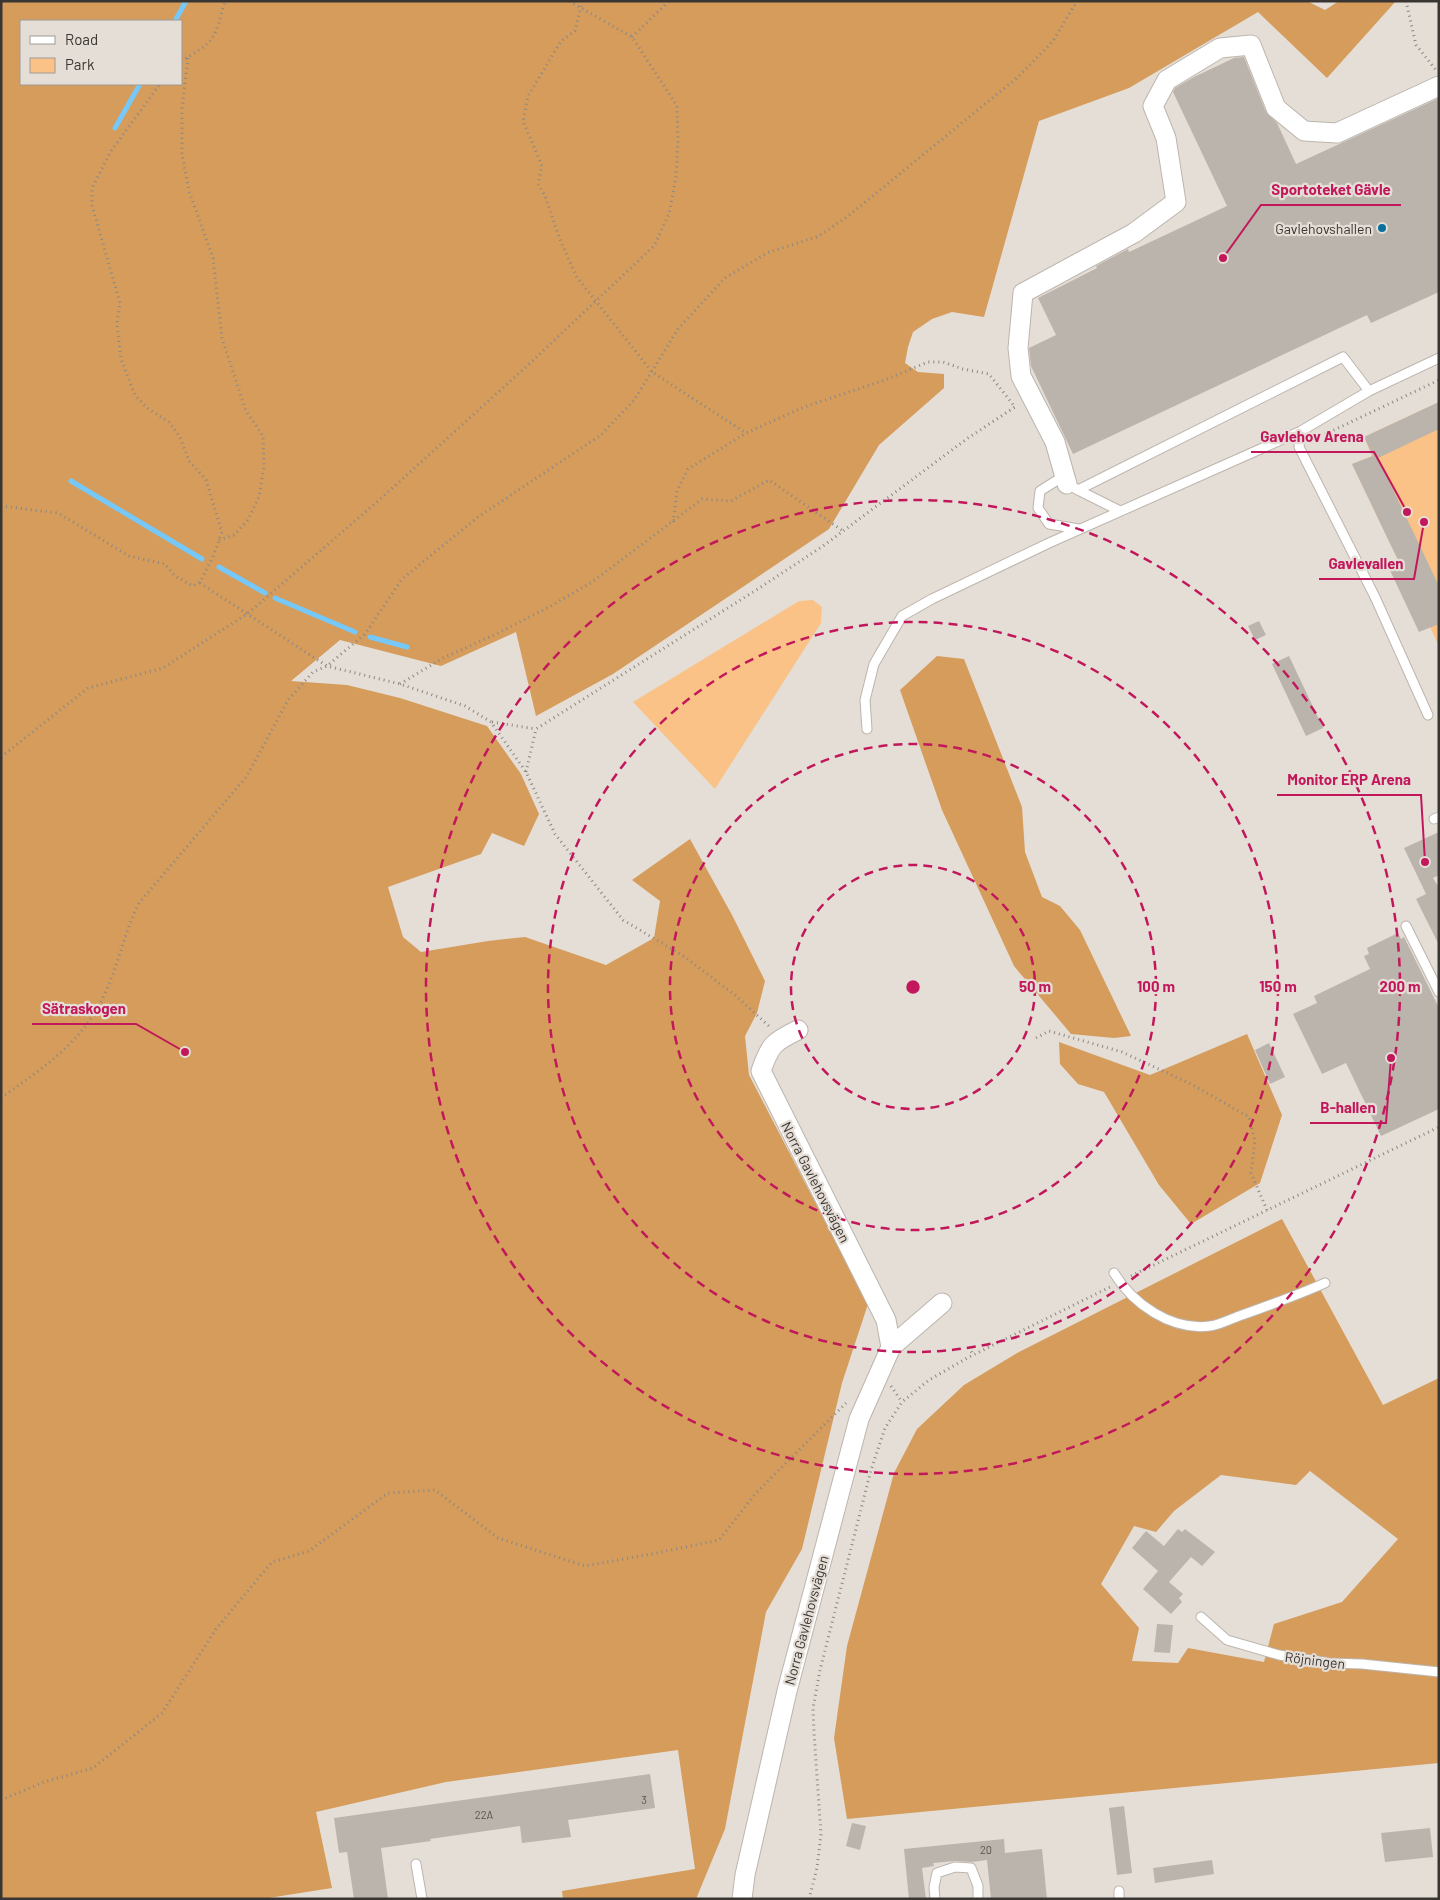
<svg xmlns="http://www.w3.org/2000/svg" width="1440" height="1900" viewBox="0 0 1440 1900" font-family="Barlow,sans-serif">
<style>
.green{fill:#fac286}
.forest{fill:#d59c5c;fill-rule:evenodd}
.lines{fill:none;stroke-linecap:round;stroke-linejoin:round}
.stream{stroke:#75c8f7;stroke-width:5}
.building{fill:#bbb4ac}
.service-casing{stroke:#bcb5ad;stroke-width:11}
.minor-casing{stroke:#bcb5ad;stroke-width:21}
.path{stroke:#8b8782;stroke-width:3;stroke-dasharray:1 4;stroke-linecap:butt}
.service{stroke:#fff;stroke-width:9}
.minor{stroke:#fff;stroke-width:19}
.ring{fill:none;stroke:#c2185b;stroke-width:2.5;stroke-dasharray:9 6}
.poi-dot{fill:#0a719e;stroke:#e5ded6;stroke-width:2}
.labels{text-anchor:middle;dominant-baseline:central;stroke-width:4.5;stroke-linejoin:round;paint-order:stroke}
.number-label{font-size:11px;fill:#595551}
.poi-label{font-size:14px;fill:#383533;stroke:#e5ded6;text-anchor:end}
.street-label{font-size:14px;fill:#383533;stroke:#e5ded6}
.centre{fill:#c2185b;stroke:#e5ded6;stroke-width:2.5}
.ring-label{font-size:15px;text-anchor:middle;font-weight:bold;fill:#c2185b;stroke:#e5ded6;stroke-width:4.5;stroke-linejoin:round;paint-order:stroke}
.leader{fill:none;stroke:#c2185b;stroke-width:2}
.callout-dot{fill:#c2185b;stroke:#e5ded6;stroke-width:2}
.callout-label{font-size:15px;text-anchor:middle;font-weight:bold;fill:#c2185b;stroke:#e5ded6;stroke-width:4.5;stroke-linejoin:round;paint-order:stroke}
</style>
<rect width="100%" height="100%" fill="#e5ded6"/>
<!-- green -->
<path class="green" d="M1439 402V646L1352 464 1372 456 1364 437Z
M813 600 822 607 821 623 715 789 633 702 799 601Z"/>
<!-- forest -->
<path class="forest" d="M1 1H1307L1325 10 1339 1H1396L1327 78 1258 12 1129 88 1039 121 984 317 952 312 932 319 913 332 908 347 905 363 918 372 944 374V388L879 445 829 529 613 674 536 716 516 632 441 666 340 640 291 681 347 685 400 698 487 726 521 774 539 814 524 846 492 833 481 854 388 887 403 937 421 952 488 941 525 937 606 965 654 938 660 901 632 880 690 839 732 915 765 981 757 1013 745 1036 749 1075 868 1304 842 1383 802 1549 766 1612 725 1829 696 1899H563L562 1891 695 1869 678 1750 446 1782 316 1812 332 1888 262 1899H1ZM21 21H181V84H21Z
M937 656 964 659 1022 807 1025 852 1042 897 1060 906 1080 930 1131 1036 1114 1038 1071 1034 1014 966 942 810 900 690Z
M1247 1034 1282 1115 1260 1183 1191 1224 1159 1185 1104 1092 1078 1084 1060 1064 1059 1042 1150 1075Z
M1282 1219 1383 1405 1439 1378V1763L847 1819 834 1738 847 1646 894 1473 917 1429 964 1385 1019 1352ZM1310 1471 1398 1539 1342 1602 1274 1624 1264 1662 1188 1648 1178 1663 1132 1661 1139 1628 1101 1584 1134 1526 1156 1532 1174 1511 1221 1475 1296 1485Z"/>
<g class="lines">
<!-- stream -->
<path class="stream" d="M175 21 186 1
M115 128 140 84
M71 481 202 559
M219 567 265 593
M275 598 355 632
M370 637 407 647"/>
</g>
<!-- building -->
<path class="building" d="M1244 57 1266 112 1277 123 1296 164 1439 98V292L1371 323 1367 315 1073 454 1031 366 1029 348 1056 335 1038 298 1097 268 1096 266 1128 249 1129 252 1227 206 1173 92 1175 88 1194 77 1234 58Z
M1439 402V429L1378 458 1439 586V624L1419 632 1387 564 1398 560 1352 464 1373 456 1364 437Z
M1259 621 1266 635 1255 640 1248 626Z
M1289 656 1323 728 1306 736 1272 664Z
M1439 832V875L1433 878 1439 888V945L1416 899 1426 894 1404 848Z
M1398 933 1401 939 1404 937 1439 1008V1109L1381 1136 1346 1063 1322 1074 1293 1014 1317 1003 1314 996 1370 969 1364 956 1369 954 1367 948Z
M1269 1043 1285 1077 1270 1084 1255 1050Z
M1178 1529 1182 1532 1185 1529 1215 1552 1202 1566 1191 1557 1169 1582 1183 1594 1179 1598 1182 1602 1171 1614 1143 1589 1158 1571 1132 1548 1146 1531 1164 1546Z
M1157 1624 1173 1625 1170 1653 1154 1652Z
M650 1774 655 1808 568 1820 571 1837 522 1843 520 1826 430 1839 431 1841 381 1848 388 1899H354L347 1852 339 1853 334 1818Z
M1124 1806 1132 1873 1117 1875 1109 1808Z
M852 1823 866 1826 860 1850 846 1846Z
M1430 1828 1433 1857 1385 1862 1381 1833Z
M1004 1839 1005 1853 1042 1849 1047 1899H991L987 1860 972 1862 955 1861 933 1863 934 1866 922 1868 926 1899H909L904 1849Z
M1212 1860 1214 1874 1155 1883 1153 1868Z"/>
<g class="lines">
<!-- service casing -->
<g class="service-casing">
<path id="service" d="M1301 431 1299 447 1375 597 1428 715
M1078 490 1120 511
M1079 529 1049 524 1038 508 1040 491 1059 479 1078 490 1343 357 1369 391
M867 729 865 700 874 664 902 616 932 599 1049 543 1301 431 1369 391 1439 358
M1434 819 1439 817
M1406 926 1439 992
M1114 1273C1133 1304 1171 1331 1210 1326 1220 1325 1232 1318 1242 1315 1270 1305 1298 1295 1325 1283
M1201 1617 1227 1640 1279 1655 1329 1663 1362 1664 1439 1672
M416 1864 422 1899
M1119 1891V1899
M935 1899 934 1887 937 1873 955 1867 971 1868 978 1886V1899"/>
</g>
<!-- minor casing -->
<g class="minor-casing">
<path id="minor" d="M1067 484 1055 442 1021 376 1018 348 1023 293 1134 233 1176 202 1166 138 1153 106 1167 80 1220 48 1251 45 1276 108 1304 131 1337 133 1439 86
M891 1347 942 1303
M742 1899 745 1875 787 1691 859 1419 891 1347 886 1320 761 1071C770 1045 773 1042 798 1030"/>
</g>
<!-- path -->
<path class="path" d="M1406 1 1416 45 1436 70
M581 6 575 31 561 41 528 96 523 121 542 166 538 184 545 196 559 237 576 276 652 372 746 433
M632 37 669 1
M188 58 182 109V154L189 191 213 258 222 338 246 411 263 436 264 467 259 497 248 520 234 535 219 540
M181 61C216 41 214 40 225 1
M1311 441 1439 380
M1 506 58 513 129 556 165 564 175 576 193 586 200 582 213 557 222 532 206 480 189 461 180 437 169 422 147 408 135 395 121 359 117 324 120 303 92 205V188L111 151 160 84
M200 583 327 666 400 684 465 706 491 722 526 772 555 834 623 920 682 955 735 995 770 1027
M400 684 443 658 494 635 549 607 592 582 702 499 731 501 769 480 843 531
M492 722 536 729
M1 757 88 688 163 668 247 614 377 502 526 367 654 246 669 214 676 177 678 142 677 106 632 37 569 1
M526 772 536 729 761 587 823 546 968 438 1015 407 989 374 963 369 943 362H928L882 381 804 407 746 433 688 469 677 491 673 523
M1036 1038 1049 1031 1122 1052 1191 1084 1249 1117 1255 1141 1251 1173 1267 1210
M1 1098C43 1067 83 1043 105 993 119 964 124 932 139 903L247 776 288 700 313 672 327 666 365 634 402 579 478 517 601 435 634 400 678 329 725 278 767 253 819 236 847 217 1018 77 1053 41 1077 1
M1131 1276 1439 1127
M969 1347 973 1355
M891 1386 902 1402
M1 1800 44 1782 93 1768 162 1713 216 1629 272 1562 309 1551 388 1493 435 1490 498 1538 585 1566 657 1553 719 1540 756 1493 846 1403
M809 1899 817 1868 821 1834 814 1733 813 1708 820 1670 871 1470 885 1428 902 1402 929 1380 969 1357 1110 1287"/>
<!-- service -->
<use href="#service" class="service"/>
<!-- minor -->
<use href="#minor" class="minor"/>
</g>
<!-- distance rings -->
<g class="ring">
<circle cx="913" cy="987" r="122"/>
<circle cx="913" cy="987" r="243"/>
<circle cx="913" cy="987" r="365"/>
<circle cx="913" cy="987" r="487"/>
</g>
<!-- markers -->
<circle class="poi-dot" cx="1382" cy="228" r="5"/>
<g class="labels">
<!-- number labels -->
<g class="number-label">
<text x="644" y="1799">3</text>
<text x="484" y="1814">22A</text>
<text x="986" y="1849">20</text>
</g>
<!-- poi labels -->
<g class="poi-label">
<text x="1372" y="228">Gavlehovshallen</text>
</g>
<!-- street labels -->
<g class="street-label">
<text transform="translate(816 1182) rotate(63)">Norra Gavlehovsvägen</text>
<text transform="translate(806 1620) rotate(-75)">Norra Gavlehovsvägen</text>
<text transform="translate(1315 1660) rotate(7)">Röjningen</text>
</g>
</g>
<circle cx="913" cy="987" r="8" class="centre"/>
<g class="ring-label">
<text x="1035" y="992">50 m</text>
<text x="1156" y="992">100 m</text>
<text x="1278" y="992">150 m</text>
<text x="1400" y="992">200 m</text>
</g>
<!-- callouts -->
<path class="leader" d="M1223 258L1261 205H1401M1407 512L1374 452H1251M1424 522L1414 579H1319M1425 862L1421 795H1277M185 1052L136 1024H32M1391 1058L1386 1123H1310"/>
<g class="callout-dot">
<circle cx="1223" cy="258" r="5"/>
<circle cx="1407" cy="512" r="5"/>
<circle cx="1424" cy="522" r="5"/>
<circle cx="1425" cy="862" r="5"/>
<circle cx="185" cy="1052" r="5"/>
<circle cx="1391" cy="1058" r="5"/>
</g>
<g class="callout-label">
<text x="1331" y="195">Sportoteket Gävle</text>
<text x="1312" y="442">Gavlehov Arena</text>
<text x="1366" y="569">Gavlevallen</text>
<text x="1349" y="785">Monitor ERP Arena</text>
<text x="84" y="1014">Sätraskogen</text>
<text x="1348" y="1113">B-hallen</text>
</g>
<!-- border -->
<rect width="1440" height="1900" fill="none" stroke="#383533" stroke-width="5"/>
<!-- legend -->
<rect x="20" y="20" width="162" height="65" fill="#e5ded6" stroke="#a09a95"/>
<rect x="30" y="36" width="25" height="8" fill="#ffffff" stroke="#a09a95"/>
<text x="65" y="45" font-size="15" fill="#383533">Road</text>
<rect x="30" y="58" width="25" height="15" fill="#fac286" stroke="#a09a95"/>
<text x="65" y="70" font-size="15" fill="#383533">Park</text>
</svg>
